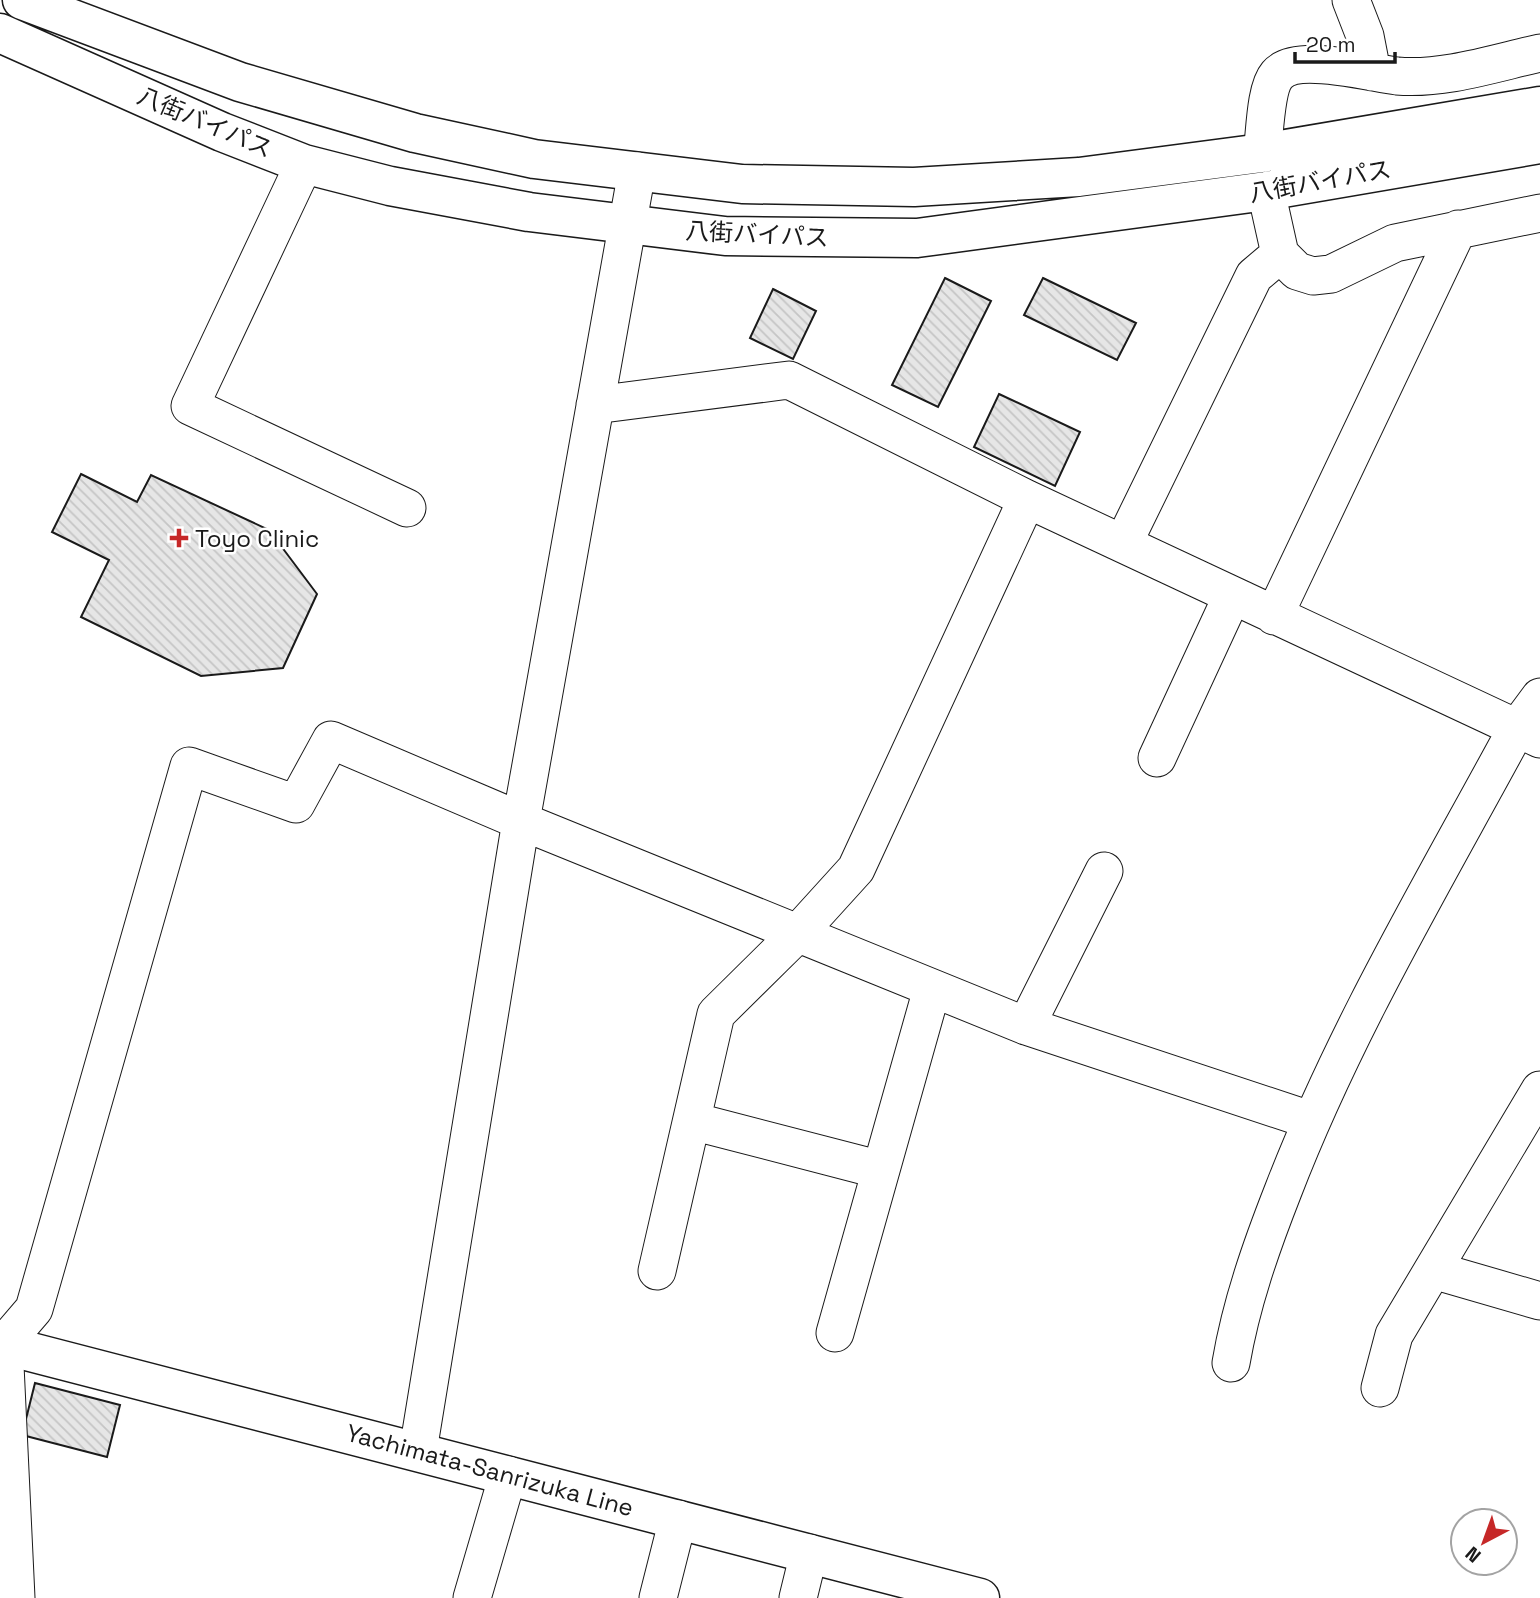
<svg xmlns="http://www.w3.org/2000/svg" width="1540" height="1598" viewBox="0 0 1540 1598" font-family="'Space Grotesk','Noto Sans JP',sans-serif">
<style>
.building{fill:url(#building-back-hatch);stroke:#1a1a1a;stroke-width:2}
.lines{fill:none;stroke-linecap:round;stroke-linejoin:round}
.minor-casing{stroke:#1a1a1a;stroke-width:39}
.major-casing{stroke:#1a1a1a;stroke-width:41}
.minor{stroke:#fff;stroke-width:37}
.major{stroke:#fff;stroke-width:38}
.poi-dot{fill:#c62828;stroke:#fff;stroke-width:2.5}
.labels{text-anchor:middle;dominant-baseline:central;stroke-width:5;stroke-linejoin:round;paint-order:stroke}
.street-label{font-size:24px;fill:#1a1a1a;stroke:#fff}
.poi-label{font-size:24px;fill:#1a1a1a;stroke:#fff;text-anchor:start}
</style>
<defs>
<pattern id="building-back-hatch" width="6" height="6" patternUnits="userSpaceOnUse" patternTransform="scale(1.75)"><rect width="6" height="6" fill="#e6e6e6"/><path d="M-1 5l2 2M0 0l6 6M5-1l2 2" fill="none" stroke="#c5c5c5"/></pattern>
</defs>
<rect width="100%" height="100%" fill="#fff"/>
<!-- building -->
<path class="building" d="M945 278 991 301 938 407 892 385Z
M1043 278 1136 323 1117 360 1024 315Z
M773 289 816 311 793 359 750 338Z
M999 394 1080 432 1055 486 974 447Z
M81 474 137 502 151 475 269 530 317 594 283 668 201 676 81 617 109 560 52 532Z
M35 1383 120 1405 107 1457 22 1435Z"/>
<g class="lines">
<!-- minor casing -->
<g class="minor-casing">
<path id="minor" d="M1351 0 1365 36 1372 72
M1262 153C1265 135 1265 89 1277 75 1296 52 1371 73 1397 76 1444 80 1495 63 1540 53
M304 164 190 406 407 508
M1266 191 1280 254 1297 271 1313 276 1331 274 1395 243 1540 213
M595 405 789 380 1027 499 1540 739
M1123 544 1254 276 1280 254
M1274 616 1458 229
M1157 758 1232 596
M1026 1026 1104 871
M692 1121 881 1170
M1433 1270 1540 1301
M657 1271 716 1014 797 934 856 869 1027 499
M835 1333 932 989
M0 1339 4 1344 16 1598
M4 1344 34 1309 189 766 296 804 331 740 521 821 1026 1026 1310 1120
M1231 1363C1241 1304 1261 1247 1283 1191 1345 1030 1435 880 1517 728L1540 697
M1380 1388 1394 1335 1540 1090
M418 1451 521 821 637 171
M472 1598 508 1475
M658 1598 678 1519
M798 1598 809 1553"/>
</g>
<!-- major casing -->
<g class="major-casing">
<path id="major" d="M22 0 240 82 415 133 534 159 742 184 914 187 1079 177 1262 153 1540 106
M0 33 222 132 304 164 390 186 529 212 725 236 917 238 1266 191 1540 144
M0 1344 980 1598"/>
</g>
<!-- minor -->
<use href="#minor" class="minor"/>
<!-- major -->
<use href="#major" class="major"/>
</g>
<!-- markers -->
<path class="poi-dot" d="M175.5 527.5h7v7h7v7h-7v7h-7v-7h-7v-7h7z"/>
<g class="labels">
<!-- street labels -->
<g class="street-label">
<text transform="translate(205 122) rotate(23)">八街バイパス</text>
<text transform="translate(1320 181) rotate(-10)">八街バイパス</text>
<text transform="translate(757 234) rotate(3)">八街バイパス</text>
<text transform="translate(490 1470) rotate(15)">Yachimata-Sanrizuka Line</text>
</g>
<!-- poi labels -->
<g class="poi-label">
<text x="195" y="538">Toyo Clinic</text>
</g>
</g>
<!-- north arrow -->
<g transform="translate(1484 1542) rotate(221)"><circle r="33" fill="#ffffff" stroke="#a3a3a3" stroke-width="2"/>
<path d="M0-5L12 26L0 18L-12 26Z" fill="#c62828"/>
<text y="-10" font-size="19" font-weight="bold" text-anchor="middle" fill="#1a1a1a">N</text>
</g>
<!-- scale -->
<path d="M1295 52v10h100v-10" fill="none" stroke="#1a1a1a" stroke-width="3.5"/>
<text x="1306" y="52" font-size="21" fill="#1a1a1a" stroke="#ffffff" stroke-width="5" paint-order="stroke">20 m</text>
</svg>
